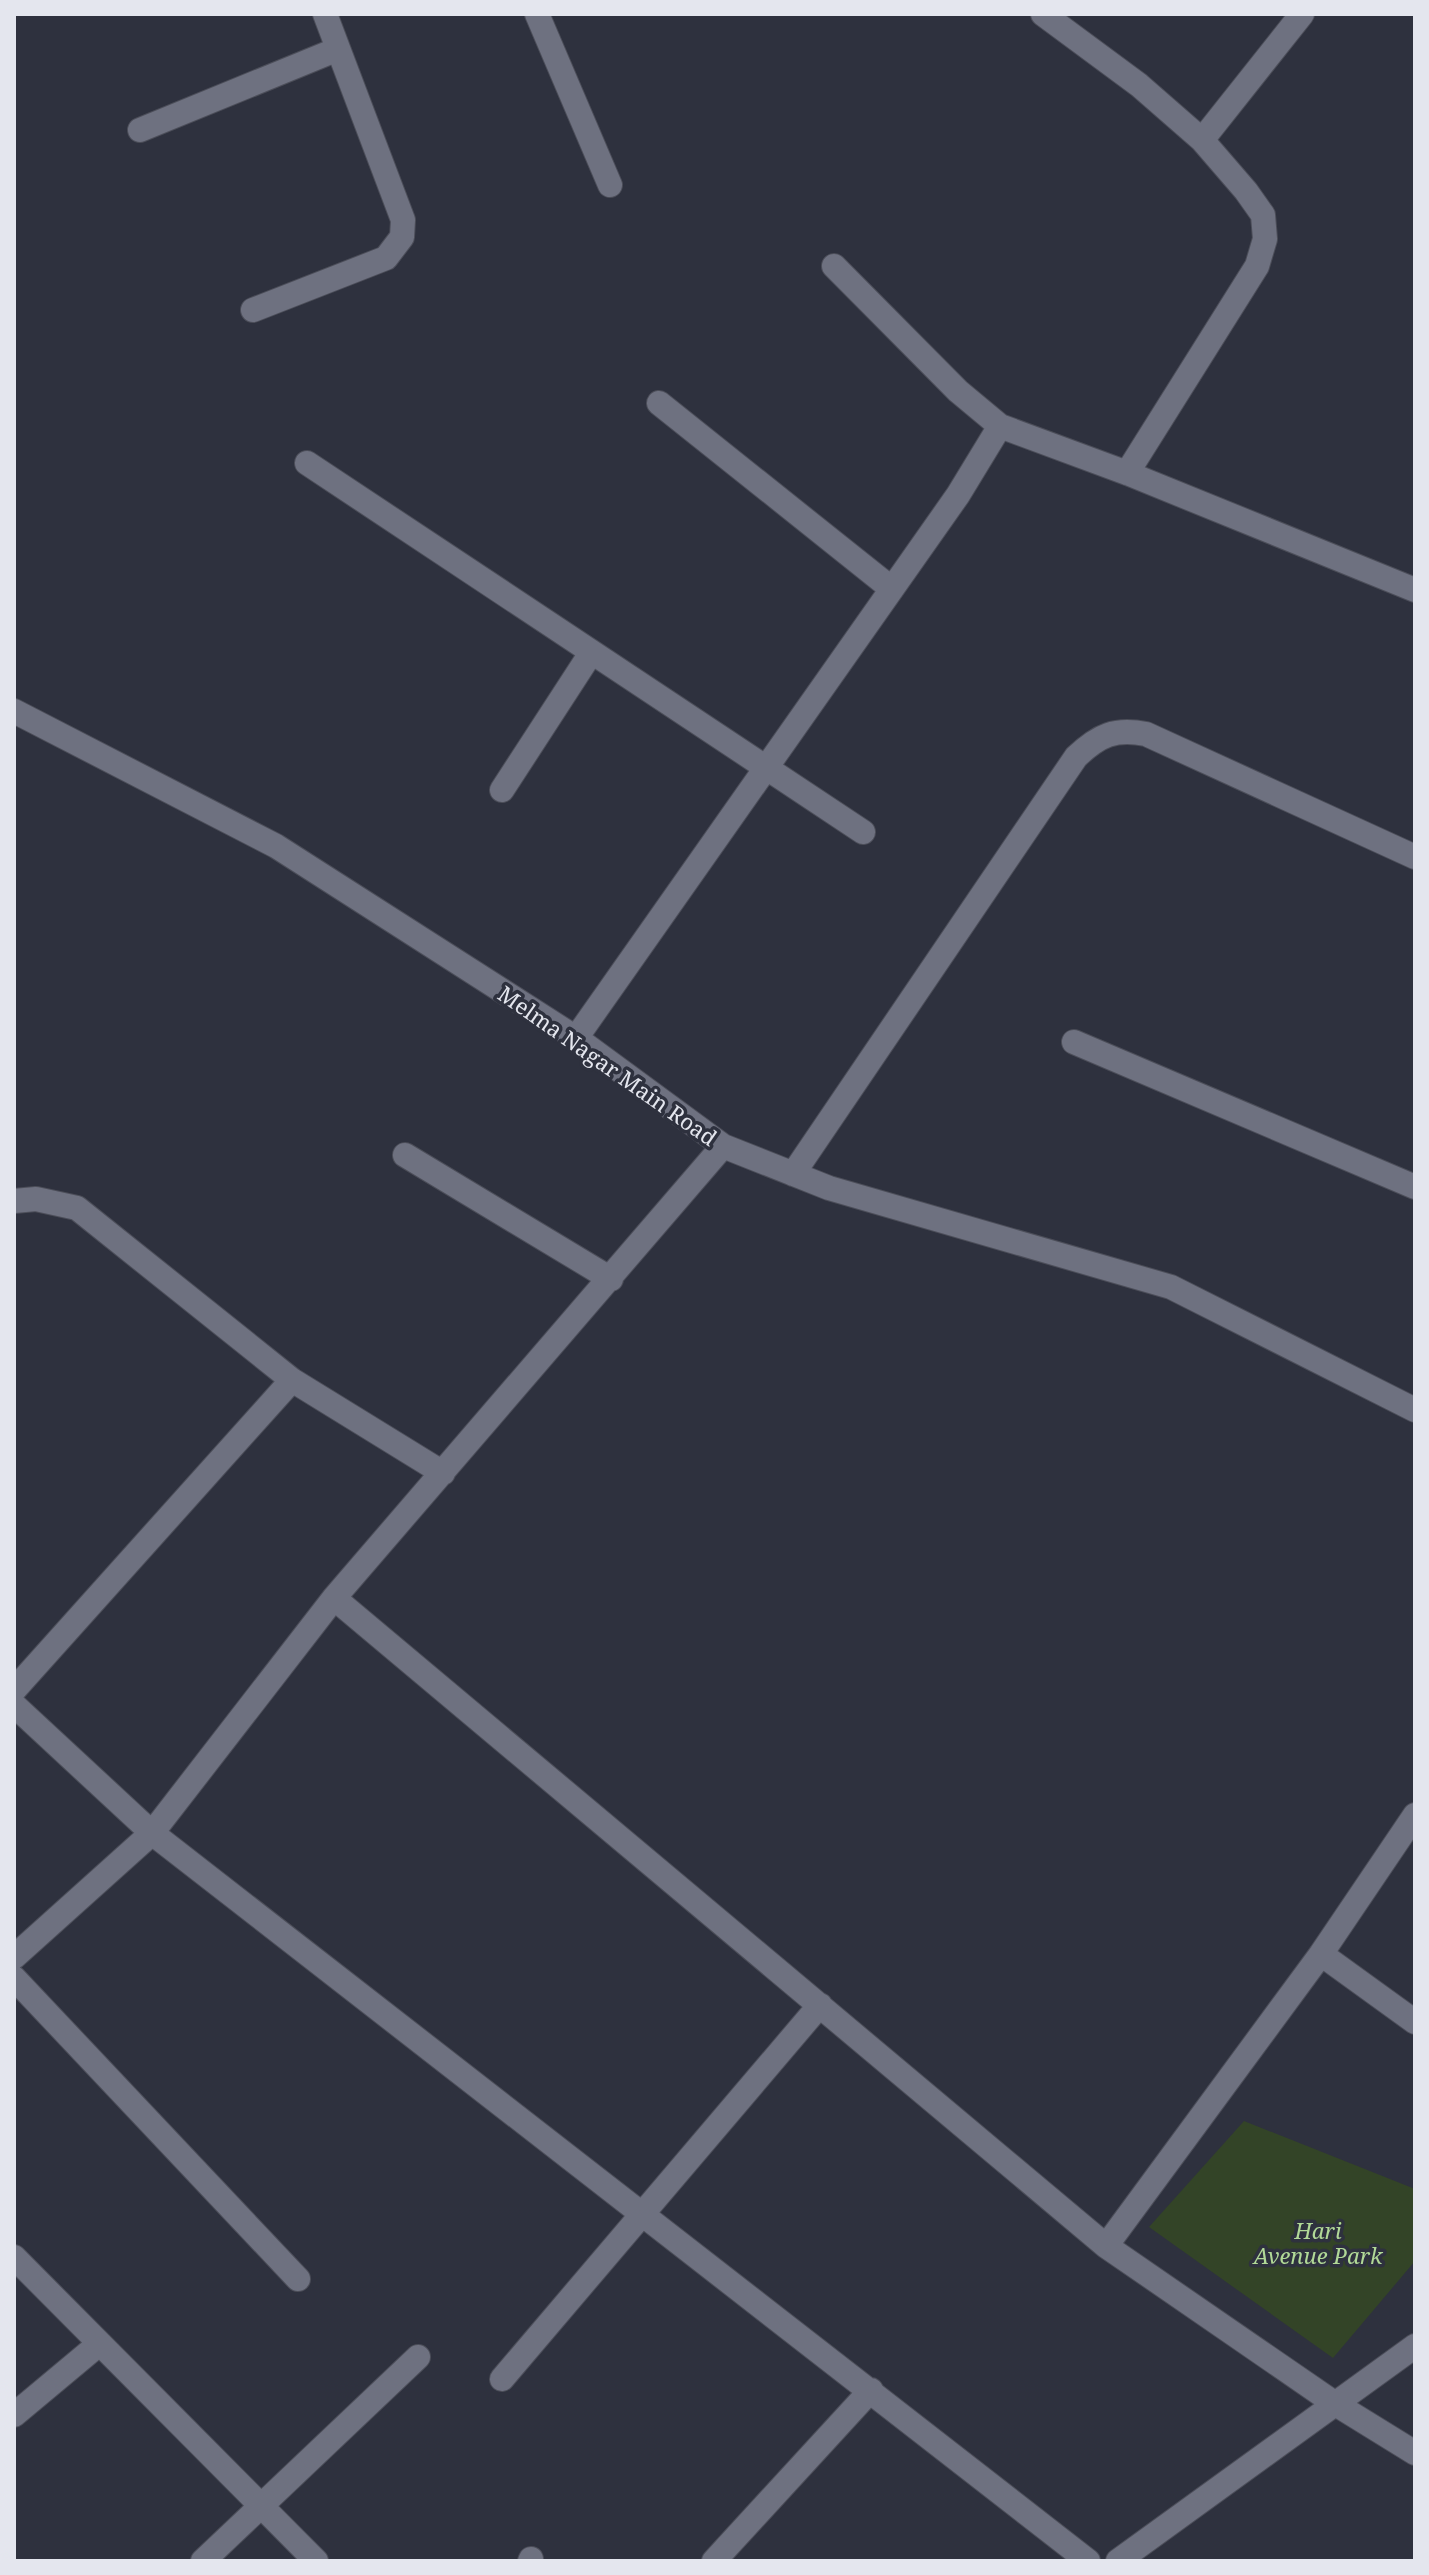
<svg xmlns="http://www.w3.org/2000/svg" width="1429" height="2575" viewBox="0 0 1429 2575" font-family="'Noto Serif',serif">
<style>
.green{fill:#334427}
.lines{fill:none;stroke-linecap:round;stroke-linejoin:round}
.minor-casing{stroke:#4c4e59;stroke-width:26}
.minor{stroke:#6e7180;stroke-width:24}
.labels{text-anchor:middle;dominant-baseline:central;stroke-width:7;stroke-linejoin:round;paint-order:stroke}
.street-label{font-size:22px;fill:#e4e6ee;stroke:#2e313e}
.park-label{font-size:22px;font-style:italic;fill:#b1d997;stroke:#2e313e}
</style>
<rect width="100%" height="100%" fill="#2e313e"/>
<!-- green -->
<path class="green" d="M1244 2121 1415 2189V2261L1333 2358 1149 2227Z"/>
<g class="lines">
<!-- minor casing -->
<g class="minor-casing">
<path id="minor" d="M537 14 610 185
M1043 14 1139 85 1202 140 1246 191 1263 215 1265 239 1257 266 1127 473
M140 130 338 49
M1202 140 1302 14
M834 266 958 391 1000 426 1127 473 1415 590
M253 310 386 258 402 237 403 220 325 14
M659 403 892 589
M307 463 863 832
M14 711 276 846 576 1038 723 1146 829 1188 1171 1287 1415 1410
M502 790 591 653
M576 1038 958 495 1000 426
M1074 1042 1415 1187
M405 1155 611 1279
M793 1174 1076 757C1099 735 1115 728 1146 734L1415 857
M14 1201 36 1199 77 1208 292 1380 443 1473
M334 1598 1106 2246 1321 1954 1415 1815
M14 1690 292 1380
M14 1705 152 1833 1088 2561
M1321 1954 1415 2022
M14 1957 152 1833 334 1598 723 1146
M14 1978 298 2279
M1106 2246 1334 2403 1415 2453
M14 2257 316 2561
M502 2379 820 2005
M14 2415 99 2344
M203 2561 418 2357
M530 2561 531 2559
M714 2561 871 2390
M1118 2561 1415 2346"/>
</g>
<!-- minor -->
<use href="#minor" class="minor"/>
</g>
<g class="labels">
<!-- street labels -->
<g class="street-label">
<text transform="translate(608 1065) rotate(35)">Melma Nagar Main Road</text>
</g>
<!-- park labels -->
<g class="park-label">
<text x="1318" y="2230">Hari<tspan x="1318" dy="25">Avenue Park</tspan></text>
</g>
</g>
<!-- border -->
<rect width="1429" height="2575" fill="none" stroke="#e4e6ee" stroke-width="32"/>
</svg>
